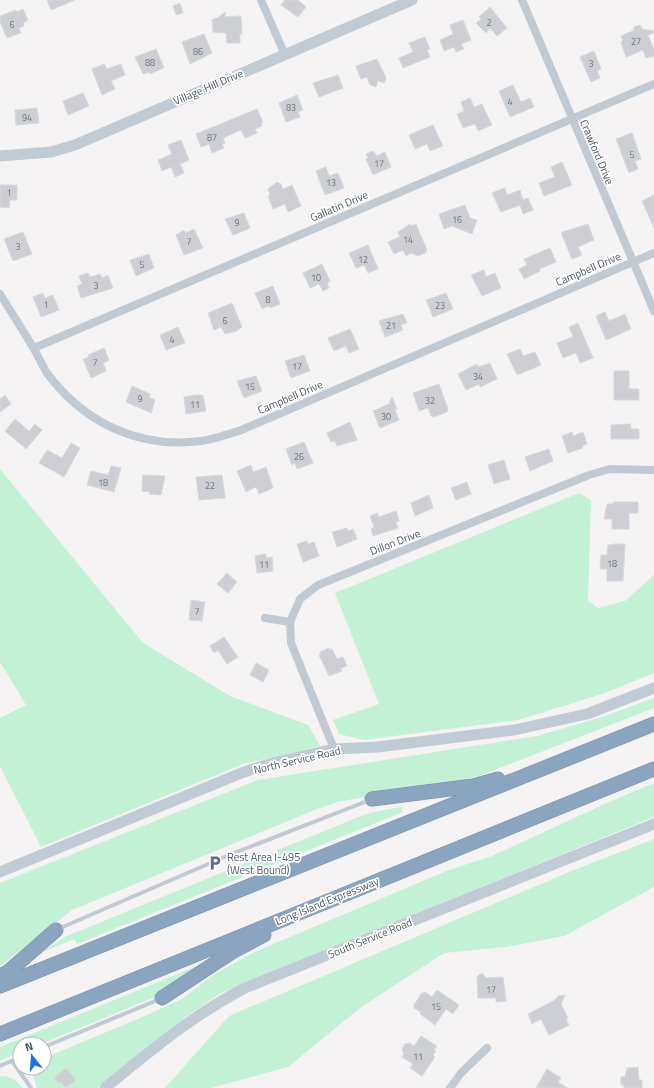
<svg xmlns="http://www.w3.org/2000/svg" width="654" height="1088" viewBox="0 0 654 1088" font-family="'Titillium Web',sans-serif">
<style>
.green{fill:#c3f1d5}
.building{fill:#cdcfd5;stroke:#d7d9de}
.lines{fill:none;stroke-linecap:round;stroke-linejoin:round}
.highway-casing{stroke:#7690ad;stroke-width:15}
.lane{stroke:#c1cad2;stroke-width:4}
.street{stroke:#c1cad2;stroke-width:8}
.secondary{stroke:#c1cbd6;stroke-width:11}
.highway{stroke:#8ba5c1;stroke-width:14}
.labels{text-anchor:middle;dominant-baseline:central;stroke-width:3.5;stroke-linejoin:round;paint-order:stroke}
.number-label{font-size:9px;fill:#6b747e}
.street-label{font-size:11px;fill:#4a5661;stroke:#fff}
.service-label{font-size:11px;fill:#4e5e75;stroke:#fff;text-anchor:start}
</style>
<rect width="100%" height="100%" fill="#f5f3f3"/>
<!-- green -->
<path class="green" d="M0 469 143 643 230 696 308 725 320 746 243 764 41 847 0 766V718L26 705 0 662Z
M579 493 591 500 588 601 598 608 625 601 654 575V673L602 694 518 720 364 740 339 734 333 720 379 704 335 593Z
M654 698V708L487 773 448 785 359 798 337 802 317 809 72 910 0 966V883L258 780 537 736 608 715Z
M654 783V817L221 993 187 1016 97 1088H37L33 1076 24 1068H44V1058L138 1019 182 999 216 973 257 951 449 870 492 856 609 802Z
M401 807 403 812 77 944 74 939 38 954 67 936 361 816 374 812Z
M654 839V887L564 936 505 947 444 953 360 1008 288 1067 211 1088H165L229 1016 574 870Z
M202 964 162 994 41 1044H20V1052L0 1061V1047Z
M0 1076C10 1076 16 1079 22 1088H0Z"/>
<!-- building -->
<path class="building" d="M47 0H75L51 10Z
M285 0H298L306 7 298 17 281 5Z
M180 3 183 13 176 15 173 6Z
M490 7 507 28 497 36 490 28 486 33 476 23 481 19 479 17Z
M23 9 28 20 23 23 24 26 19 28 21 33 7 38 0 22V16L16 10 17 12Z
M225 12V17L241 16 242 34H240V43H227L226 33 213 32 212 20 219 17Z
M463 20 471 40 461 44 464 49 456 52 454 47 444 51 440 40 453 34 450 25Z
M640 25 642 29 654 31V33L648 35 654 50V56L646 58 643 50 626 57 621 42 623 41 621 36 633 31 634 27Z
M204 34 212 53 190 64 182 42Z
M425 37 430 49 427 50 430 57 403 68 399 58 413 52 409 43Z
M156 49 164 68 150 74 149 72 143 74 135 57Z
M594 51 601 69 597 71 600 78 591 82 580 57Z
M377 59 386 78 384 83 378 81 376 87 370 85 367 77 361 79 356 66Z
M104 64 107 69 121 64 125 75 111 81 115 89 102 95 92 69Z
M338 75 343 88 319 97 313 83Z
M513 85 521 102 530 98 534 107 510 117 499 91Z
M83 93 89 106 68 115 63 101Z
M297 95 303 110 298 112 300 117 286 122 279 103Z
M470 98 474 107 482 104 492 125 478 131 475 124 463 128 457 114 464 111 461 102Z
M37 108 39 123 16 125 15 110Z
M257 109 263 122H261L262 126 255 129 257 133 245 138 241 130 223 138 225 143 222 144 224 148 212 153 209 144 201 147 196 134Z
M433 125 443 146 430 151 427 144 415 149 409 135Z
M632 133 641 159 635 161 638 169 629 173 616 139Z
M181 140 189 160 180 164 184 173 175 177 171 167 162 171 158 160 172 154 168 145Z
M373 151 377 156 385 152 391 167 373 175 366 159 368 158 366 154Z
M562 162 572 185 544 196 539 183 555 177 551 167Z
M326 167 329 176 338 173 344 188 325 195 316 171Z
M277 182 281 184 283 189 292 185 301 206 288 212 285 204 273 209 268 196 270 194 268 189Z
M0 185H17V200H10L9 208 0 207Z
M505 188 507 195 520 190 523 200 528 198 533 210 523 214 520 205 501 212 492 193Z
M654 195V228L642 201Z
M465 205 470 218 477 220 472 234 452 226 444 229 439 214Z
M244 213 250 228 233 235 225 219Z
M410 224 411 226 416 224 427 250 425 253 418 256 411 253 406 256 403 250 394 254 388 242 400 237 398 232Z
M588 224 594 240 578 247 582 255 572 259 562 235V232Z
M194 229 203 248 184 255 176 235 184 230 185 233Z
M23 232 32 254 13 261 4 239Z
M368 245 378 269 368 273 364 265 356 268 349 253Z
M550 248 556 262 539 269 540 271 524 279 519 269 527 265 524 259Z
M149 254 154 268 136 276 130 260Z
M322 264 330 281 327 283 329 288 323 291 319 284 310 288 303 273Z
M484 270 486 277 495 273 501 288 482 296 471 275Z
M88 273 90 277 100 274 102 278 108 275 113 288 81 298 77 286 82 284 79 276Z
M273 286 280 304 270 308 269 306 262 309 255 293Z
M43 293 45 298 53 295 59 310 41 317 33 297Z
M446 293 453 309 433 317 426 300Z
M232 303 242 327 237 331 225 334 221 327 214 330 208 313Z
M605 312 609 321 625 314 631 329 606 340 596 316Z
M403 314 407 323 401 325 403 330 385 337 379 321Z
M578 323 593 358 580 363 576 353 563 358 557 343 573 337 569 327Z
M178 327 185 343 166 350 160 335Z
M350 329 359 349 349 353 346 346 334 351 328 338Z
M104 348 109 360 103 363 106 371 91 378 83 359 89 357 88 355Z
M520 349 523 356 535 352 541 365 517 375 507 354Z
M304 355 310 371 291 378 285 361Z
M490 363 497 379 480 387 479 384 466 390 458 374 477 364 478 367Z
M614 371H629V389H639V400H614Z
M256 376 262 391 244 398 237 381Z
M439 384 448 409 447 412 434 417 431 416 428 408 419 411 413 393Z
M132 386 150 394 149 397 155 400 151 413 126 402Z
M5 395 11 404 0 412V399Z
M195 395H203L206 411 186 414 184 397Z
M392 397 397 409 395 410 399 420 380 428 373 411 389 404Z
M15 419 29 431 35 424 42 430 26 449 5 431Z
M350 422 357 440 337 446 335 441 331 442 327 433Z
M630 424 631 429H639V439H611V425Z
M572 432 573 436 583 432 587 444 582 446 583 448 568 453 562 436Z
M304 442 313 463 297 469 295 463 292 465 286 449Z
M71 443 80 448 64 477 39 463 47 450 62 458Z
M549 449 553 461 530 471 525 457Z
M504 460 510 479 494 484 488 465Z
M251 465 253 472 266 467 273 488 259 494 256 487 246 492 237 471Z
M111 466 121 468 114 492 87 485 91 471 108 475Z
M143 475 165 476 161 495 149 494 150 492 142 491Z
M222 475 225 498 199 500 196 477Z
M467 482 471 494 456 500 451 488Z
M429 495 433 508 415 516 411 503Z
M613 502H638V513H629V529H612V519H604L607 504H613Z
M396 511 399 521 396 522 398 528 373 536 371 529 374 527 370 516 377 513 379 517Z
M347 528 348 531 353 529 357 539 337 547 332 532Z
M307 541 308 544 314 542 319 556 303 562 297 544Z
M615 544H625L623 581H607V569H600L601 555H607L608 545Z
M266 554V558L272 557 273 571 257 573 255 556Z
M227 573 237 582 228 593 217 584Z
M191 600 205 602 202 621 189 620Z
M224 637 238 657 227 664 218 650 214 653 210 646Z
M329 648 330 650 332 649 337 659 343 657 347 666 341 668 342 671 329 676 319 655 321 654 320 652Z
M256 663 269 670 263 682 250 675Z
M480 974H483L486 978 503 977 506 1001 496 1002V998H478L477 977Z
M437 990 459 1005 453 1014 446 1009 435 1025 420 1014 421 1012 414 1008V1005L421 994 425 992 432 997Z
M565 995 561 1004 568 1018 566 1019 569 1025 549 1035 541 1019 532 1024 528 1014 555 1000 558 996Z
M421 1036 437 1046 434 1050 436 1051 433 1055 435 1057 422 1076 410 1068 413 1064 402 1057 404 1054 402 1049 405 1044 409 1043 414 1046Z
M638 1067 639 1080H642V1088H624V1085H621V1077H625L627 1068Z
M66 1068 76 1080 66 1088 61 1082 59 1083 54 1078Z
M547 1069 561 1078 558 1082 568 1088H536Z"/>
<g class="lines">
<!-- highway casing -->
<g class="highway-casing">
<path id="highway" d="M372 799 473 786 498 779
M0 976 8 972 56 930
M0 986 654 724
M162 998 232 952 264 935
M0 1034 654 769"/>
</g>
<!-- lane -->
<path class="lane" d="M58 929 229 855 370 800
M44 1047 160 999
M12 1061 31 1088
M0 1066 20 1057"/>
<!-- street -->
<path class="street" d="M261 0 285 55
M522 0 654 311
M0 294C11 312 23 330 34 349 38 356 42 365 47 373 84 423 139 449 201 441 213 440 227 434 239 431L654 253
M34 348 654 84
M265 618 290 622
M334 749 291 643 290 622 300 599 318 585 589 475 610 469 654 470
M450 1088 461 1073 487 1048"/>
<!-- secondary -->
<path class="secondary" d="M0 156 51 152 75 145 412 0
M0 872 244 772 276 762 334 749 378 747 514 730 587 714 654 688
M105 1088C150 1051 193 1015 245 988L654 824"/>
<!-- highway -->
<use href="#highway" class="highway"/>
</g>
<!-- icons -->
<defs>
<g id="parking-bare" transform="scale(1.2)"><path d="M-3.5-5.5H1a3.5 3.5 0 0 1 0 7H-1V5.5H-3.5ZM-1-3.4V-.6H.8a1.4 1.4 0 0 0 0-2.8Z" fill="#5c6f8a" stroke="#fff" stroke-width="2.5" paint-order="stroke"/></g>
</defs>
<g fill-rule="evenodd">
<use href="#parking-bare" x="215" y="863"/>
</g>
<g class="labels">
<!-- number labels -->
<g class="number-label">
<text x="489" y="22">2</text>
<text x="12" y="24">6</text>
<text x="636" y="41">27</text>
<text x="198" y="51">86</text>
<text x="150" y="62">88</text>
<text x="591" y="63">3</text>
<text x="510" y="101">4</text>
<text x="291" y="107">83</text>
<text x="27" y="117">94</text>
<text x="212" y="137">87</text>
<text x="632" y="154">5</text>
<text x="379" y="163">17</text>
<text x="331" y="182">13</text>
<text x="9" y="192">1</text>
<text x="457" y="219">16</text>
<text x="237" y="222">9</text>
<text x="408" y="239">14</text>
<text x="189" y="241">7</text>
<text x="18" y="246">3</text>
<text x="363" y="259">12</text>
<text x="142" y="264">5</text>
<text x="316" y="277">10</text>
<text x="96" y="285">3</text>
<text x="268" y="299">8</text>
<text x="46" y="304">1</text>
<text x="440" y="305">23</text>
<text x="225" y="320">6</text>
<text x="391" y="325">21</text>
<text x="172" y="339">4</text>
<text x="95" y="362">7</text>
<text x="297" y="366">17</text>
<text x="478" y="376">34</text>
<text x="250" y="386">15</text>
<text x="140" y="398">9</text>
<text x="430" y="400">32</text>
<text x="195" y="404">11</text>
<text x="386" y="416">30</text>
<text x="299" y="456">26</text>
<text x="103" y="482">18</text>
<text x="210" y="485">22</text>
<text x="612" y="563">18</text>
<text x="264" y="564">11</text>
<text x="197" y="611">7</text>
<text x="491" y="989">17</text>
<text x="436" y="1006">15</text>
<text x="418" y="1056">11</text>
</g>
<!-- street labels -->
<g class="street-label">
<text transform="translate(208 87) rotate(-23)">Village Hill Drive</text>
<text transform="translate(597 152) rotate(67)">Crawford Drive</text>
<text transform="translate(339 206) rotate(-23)">Gallatin Drive</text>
<text transform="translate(588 269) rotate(-23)">Campbell Drive</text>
<text transform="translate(290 397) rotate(-23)">Campbell Drive</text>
<text transform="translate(395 542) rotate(-21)">Dillon Drive</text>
<text transform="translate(297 760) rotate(-13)">North Service Road</text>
<text transform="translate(327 901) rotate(-22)">Long Island Expressway</text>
<text transform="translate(370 938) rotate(-22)">South Service Road</text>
</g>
<!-- service labels -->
<g class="service-label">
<text x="227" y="857">Rest Area I-495<tspan x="227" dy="13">(West Bound)</tspan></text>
</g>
</g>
<!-- north arrow -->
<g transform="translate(32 1056) rotate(343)"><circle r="19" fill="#ffffff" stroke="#b7bbc0"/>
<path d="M0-3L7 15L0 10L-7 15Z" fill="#1a73e8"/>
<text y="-6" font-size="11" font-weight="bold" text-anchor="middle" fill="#4a5661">N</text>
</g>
</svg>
